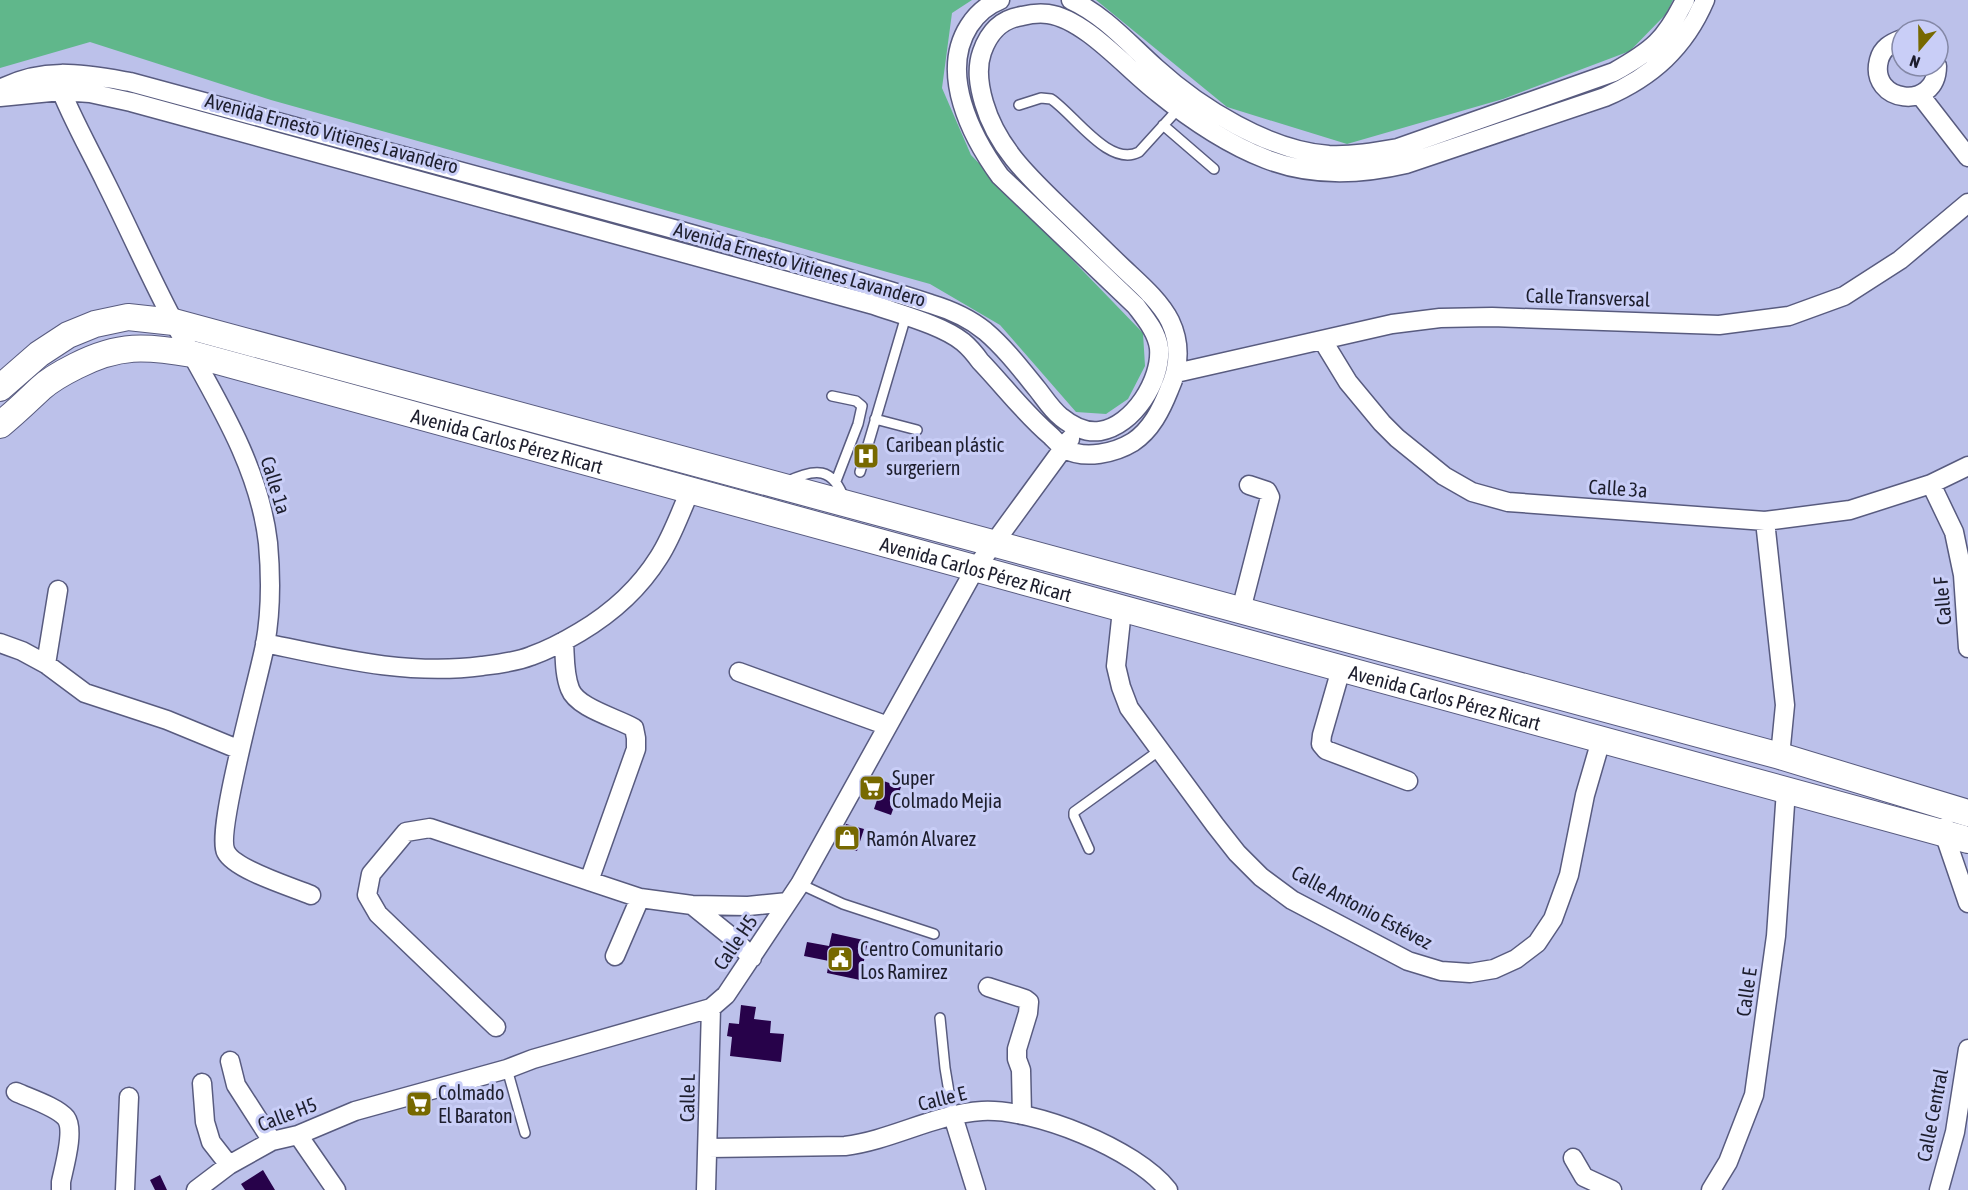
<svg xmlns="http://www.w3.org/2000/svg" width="1968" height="1190" viewBox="0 0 1968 1190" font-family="'Asap Condensed',sans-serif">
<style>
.green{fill:#60b78b}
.building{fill:#27024a}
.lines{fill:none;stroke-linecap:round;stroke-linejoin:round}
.lane-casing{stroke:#585b7f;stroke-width:12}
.street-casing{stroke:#585b7f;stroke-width:21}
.secondary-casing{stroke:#585b7f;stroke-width:28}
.lane{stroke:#fff;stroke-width:9}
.street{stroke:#fff;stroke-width:18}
.secondary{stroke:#fff;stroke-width:26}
.labels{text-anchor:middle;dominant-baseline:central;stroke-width:6;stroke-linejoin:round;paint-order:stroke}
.street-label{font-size:20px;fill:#1d1e2d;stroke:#c9cef7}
.poi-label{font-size:20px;fill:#1d1e2d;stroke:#c9cef7;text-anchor:start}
</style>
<rect width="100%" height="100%" fill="#bcc1ea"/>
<!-- green -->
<path class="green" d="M0 0H972L952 13 942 88 971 155 1143 333 1145 366 1128 399 1106 414 1076 412 1000 325 930 284 271 100 90 42 0 68Z
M1096 0H1673L1666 14 1630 51 1503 99 1347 144 1227 107Z"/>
<!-- building -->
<path class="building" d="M866 775 901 787 891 815 874 809 877 800 859 794Z
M846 824 864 829 857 851 832 843 836 831 843 833Z
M832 933 868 941 860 980 827 973 829 961 804 956 807 942 829 946Z
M741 1005 756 1007 754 1019 771 1021 770 1033 784 1034 781 1062 730 1056 732 1037 727 1036 729 1023 739 1024Z
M424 1099 426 1107 414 1109 412 1101Z
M263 1170 275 1190H245L241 1184Z
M160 1175 167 1190H155L150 1180Z"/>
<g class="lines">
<!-- lane casing -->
<g class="lane-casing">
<path id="lane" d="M1019 105 1041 98 1051 99C1074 114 1109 168 1139 152L1179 108
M1163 125 1214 169
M832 396 856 401 862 406 858 424 836 481
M875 419 917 430
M860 472 906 316
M786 482C815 468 833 466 845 501
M1089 849 1074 816V812L1160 750
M800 884 843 904 934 934
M940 1018 945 1068 953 1116
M507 1069 525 1133"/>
</g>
<!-- street casing -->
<g class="street-casing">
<path id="street" d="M1071 0C1104 15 1129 44 1156 68 1200 108 1269 151 1329 155 1352 156 1375 152 1398 148L1614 72C1653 50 1665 40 1685 0
M1902 39C1891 43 1882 48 1879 60 1868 103 1937 112 1937 66
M58 83C71 117 90 150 106 183 129 229 150 277 175 324 212 393 259 463 268 543 271 576 271 612 265 645 259 678 215 832 226 852 235 870 292 887 311 895
M0 89C44 66 83 74 130 82 314 131 498 180 681 231 764 255 849 277 931 304 951 310 969 318 985 331 1005 348 1021 369 1038 390 1045 399 1052 410 1061 417 1072 426 1086 433 1100 431 1133 426 1162 380 1159 348 1157 332 1145 318 1136 306L1000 176C971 136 939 73 969 26 976 15 987 5 1000 0
M1920 95 1968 157
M0 97 61 91 90 93 131 102 874 305C899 314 942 325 963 342 969 347 975 354 980 361 1004 386 1024 413 1051 436 1055 440 1060 446 1065 449 1085 460 1115 453 1133 442 1151 430 1161 410 1169 390 1179 368 1181 344 1170 321 1160 301 1140 284 1123 268 1103 249 1083 229 1063 210 1030 178 997 148 984 103 979 86 976 69 982 52 989 32 1001 19 1022 16 1030 14 1040 13 1048 14 1085 19 1127 69 1157 92 1189 118 1227 144 1266 159 1312 177 1359 175 1406 164L1605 97C1652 77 1685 47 1705 0
M1323 341 1348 382 1382 423 1397 438 1444 476 1472 492 1508 502 1765 521 1850 510 1931 484 1968 466
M1176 373 1392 324 1440 318 1492 317 1719 325 1789 316 1844 296 1900 260 1968 203
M1931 484 1954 532 1963 575 1968 648
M1765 521 1785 705 1780 756
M1122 610 1116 666 1121 687 1129 708 1215 825 1237 853 1261 877 1292 900 1408 961 1441 971 1470 973 1494 969 1516 959 1537 943 1553 919 1569 875 1585 795 1601 740
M1241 610 1270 497 1267 491 1249 485
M564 641C565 657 564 674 570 689 577 708 617 718 634 728L636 738V749L589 881
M0 643 22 651 46 664 85 693 167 720 240 750
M265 643C337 658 408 676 482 666 498 664 516 662 531 656 548 650 565 641 580 632 612 613 639 589 659 557 672 537 680 513 690 491
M46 664 58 590
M1341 669 1322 735 1321 744 1326 750 1408 781
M739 672 888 726
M1945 827 1944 833 1968 903
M692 905 734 939 752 958
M615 956 640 898
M988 987 1025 999 1029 1002 1028 1013 1017 1049V1059L1021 1070 1022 1115
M496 1027 378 914 367 895 371 874 406 832 430 828 640 898 692 905 748 906 788 902
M230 1061 236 1085 272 1141
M202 1083 205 1122 211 1142 229 1165
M16 1092C29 1098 57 1107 66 1118 75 1130 64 1167 61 1182V1190
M953 1116 976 1190
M298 1135 336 1190
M708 1148 845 1146C892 1140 935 1114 982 1111 1034 1108 1136 1149 1168 1190
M1573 1158 1584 1177 1612 1190
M125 1190 129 1097
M196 1190 229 1165 272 1141 298 1135 355 1111 507 1069 533 1059 711 1008 726 995 800 884 975 569 1070 439
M706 1190 711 1008
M1711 1190 1728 1162 1754 1095 1776 936 1786 790
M1939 1190 1955 1132 1968 1049"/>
</g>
<!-- secondary casing -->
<g class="secondary-casing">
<g id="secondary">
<path d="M0 388 39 354 68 335 95 324 128 317 174 322 1780 756 1968 813"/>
<path id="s1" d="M0 425C15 413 27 401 41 388 51 379 64 372 76 366 119 344 146 346 192 354L1968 840"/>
</g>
</g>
<!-- lane -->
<use href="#lane" class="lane"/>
<!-- street -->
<use href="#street" class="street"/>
<!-- secondary -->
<use href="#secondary" class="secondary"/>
</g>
<!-- icons -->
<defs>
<g id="hospital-square" transform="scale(1.35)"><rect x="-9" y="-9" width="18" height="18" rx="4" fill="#776900" stroke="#c9cef7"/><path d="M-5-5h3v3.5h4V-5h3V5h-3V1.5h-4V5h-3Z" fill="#fff"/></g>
<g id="supermarket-square" transform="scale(1.35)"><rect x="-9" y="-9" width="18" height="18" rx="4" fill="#776900" stroke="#c9cef7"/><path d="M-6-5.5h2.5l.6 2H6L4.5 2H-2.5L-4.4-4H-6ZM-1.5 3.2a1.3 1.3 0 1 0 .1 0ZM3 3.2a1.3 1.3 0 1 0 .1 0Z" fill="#fff"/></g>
<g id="shop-square" transform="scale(1.35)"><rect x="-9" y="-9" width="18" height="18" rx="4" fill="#776900" stroke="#c9cef7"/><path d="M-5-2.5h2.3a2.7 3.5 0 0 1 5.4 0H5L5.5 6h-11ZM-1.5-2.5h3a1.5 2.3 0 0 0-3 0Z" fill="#fff"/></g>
<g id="civic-square" transform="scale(1.35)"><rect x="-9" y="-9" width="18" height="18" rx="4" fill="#776900" stroke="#c9cef7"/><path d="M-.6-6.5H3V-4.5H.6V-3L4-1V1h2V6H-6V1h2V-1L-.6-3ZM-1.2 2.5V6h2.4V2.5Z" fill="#fff"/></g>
</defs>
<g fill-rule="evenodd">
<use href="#hospital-square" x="866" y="456"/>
<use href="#supermarket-square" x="872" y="788"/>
<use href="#shop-square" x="847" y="838"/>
<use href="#civic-square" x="840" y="959"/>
<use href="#supermarket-square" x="419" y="1104"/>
</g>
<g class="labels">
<!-- street labels -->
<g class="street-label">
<text transform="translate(332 133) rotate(15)">Avenida Ernesto Vitienes Lavandero</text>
<text transform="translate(800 264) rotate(16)">Avenida Ernesto Vitienes Lavandero</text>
<text transform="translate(1588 297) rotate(2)">Calle Transversal</text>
<text stroke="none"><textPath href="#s1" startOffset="543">Avenida Carlos Pérez Ricart</textPath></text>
<text transform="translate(276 485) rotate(73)">Calle 1a</text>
<text transform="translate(1618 488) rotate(4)">Calle 3a</text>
<text stroke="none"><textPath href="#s1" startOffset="1029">Avenida Carlos Pérez Ricart</textPath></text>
<text transform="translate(1942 601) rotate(-95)">Calle F</text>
<text stroke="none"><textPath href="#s1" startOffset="1515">Avenida Carlos Pérez Ricart</textPath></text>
<text transform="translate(1362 907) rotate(28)">Calle Antonio Estévez</text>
<text transform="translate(735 942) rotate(-56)">Calle H5</text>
<text transform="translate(1746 992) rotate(-82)">Calle E</text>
<text transform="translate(687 1098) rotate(-89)">Calle L</text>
<text transform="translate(942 1098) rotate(-14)">Calle E</text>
<text transform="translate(287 1114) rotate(-21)">Calle H5</text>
<text transform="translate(1932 1115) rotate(-79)">Calle Central</text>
</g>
<!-- poi labels -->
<g class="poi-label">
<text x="886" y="444">Caribean plástic<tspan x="886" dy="23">surgeriern</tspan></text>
<text x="892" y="777">Super<tspan x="892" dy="23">Colmado Mejia</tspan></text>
<text x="866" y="838">Ramón Alvarez</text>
<text x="860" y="948">Centro Comunitario<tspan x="860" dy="23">Los Ramirez</tspan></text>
<text x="438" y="1092">Colmado<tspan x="438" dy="23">El Baraton</tspan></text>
</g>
</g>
<!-- north arrow -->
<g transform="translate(1920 48) rotate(200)"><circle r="28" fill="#c9cef7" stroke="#8488a6" stroke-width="1.5"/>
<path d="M0-4.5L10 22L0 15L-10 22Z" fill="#776900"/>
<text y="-9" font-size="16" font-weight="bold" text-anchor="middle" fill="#1d1e2d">N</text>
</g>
</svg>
